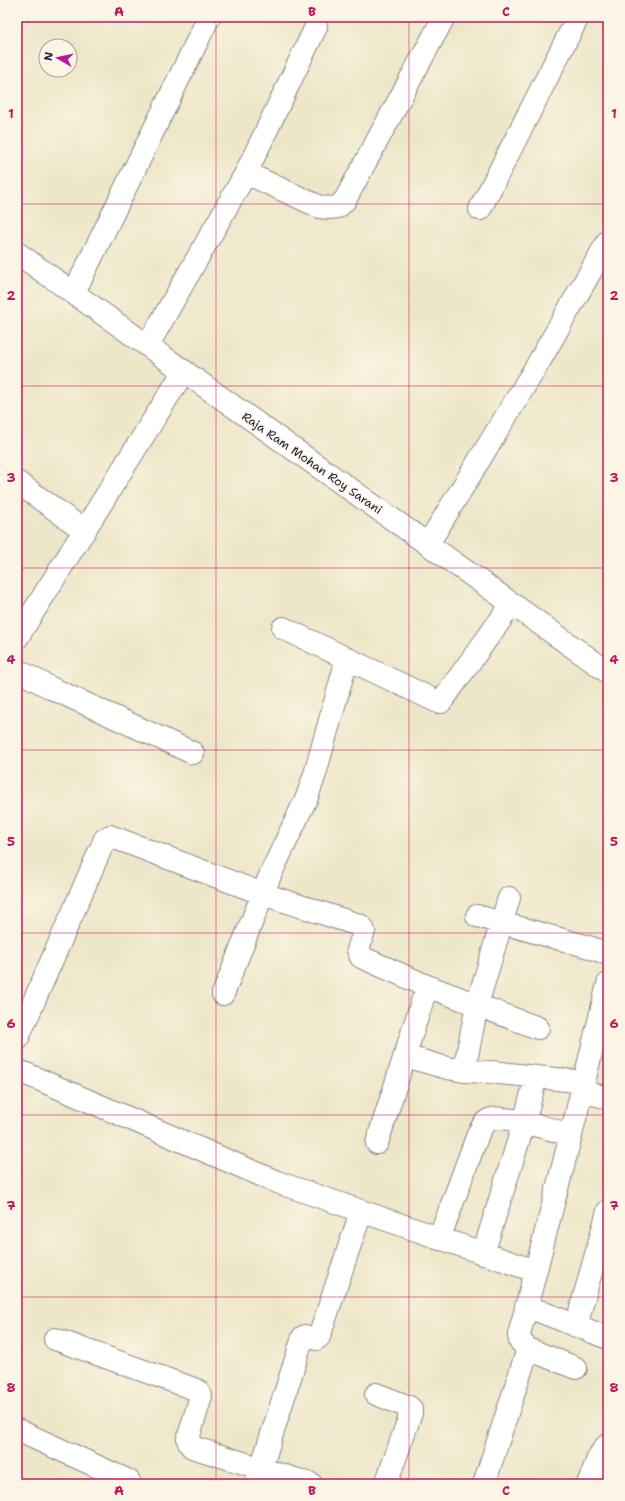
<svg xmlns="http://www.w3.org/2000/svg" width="625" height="1501" viewBox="0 0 625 1501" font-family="'Shantell Sans',sans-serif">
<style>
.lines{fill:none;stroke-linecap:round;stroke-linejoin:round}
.minor-casing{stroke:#888482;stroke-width:24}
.minor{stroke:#fff;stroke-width:22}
.grid{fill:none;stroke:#c2185b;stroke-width:1;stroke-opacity:0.55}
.labels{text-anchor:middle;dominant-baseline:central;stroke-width:3;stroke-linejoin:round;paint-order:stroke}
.street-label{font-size:12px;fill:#22223b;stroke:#fcf5e5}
.neatline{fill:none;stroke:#c2185b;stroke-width:1.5}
.grid-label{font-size:13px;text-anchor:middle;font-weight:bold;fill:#c2185b}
</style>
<rect width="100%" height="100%" fill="#fcf5e5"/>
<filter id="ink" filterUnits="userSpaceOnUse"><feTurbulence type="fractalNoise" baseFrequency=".025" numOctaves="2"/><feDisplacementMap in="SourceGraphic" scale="8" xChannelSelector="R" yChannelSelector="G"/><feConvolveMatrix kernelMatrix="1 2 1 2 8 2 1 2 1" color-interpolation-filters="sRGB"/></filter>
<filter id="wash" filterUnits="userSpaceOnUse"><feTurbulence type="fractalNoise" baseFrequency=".012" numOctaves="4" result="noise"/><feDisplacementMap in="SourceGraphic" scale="16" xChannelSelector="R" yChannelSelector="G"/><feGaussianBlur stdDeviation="0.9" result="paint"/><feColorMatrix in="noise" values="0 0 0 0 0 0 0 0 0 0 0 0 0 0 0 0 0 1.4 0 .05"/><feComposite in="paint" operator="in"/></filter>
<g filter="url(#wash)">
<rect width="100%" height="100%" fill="#ede6c8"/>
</g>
<g filter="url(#ink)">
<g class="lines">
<!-- minor casing -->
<g class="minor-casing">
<path id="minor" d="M246 173 320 207 329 208 338 207 345 200 444 17
M480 209 578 17
M17 253 608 672
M74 293 209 17
M148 345 246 173 316 27
M17 482 85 531
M428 544 536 367 608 241
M283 628 438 702H441L512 604
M17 638 184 371
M17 670 51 688 193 753
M477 916 589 947 608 954
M223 994 271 873 307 797 315 774 347 659
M17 1040 105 839 110 836 263 894 359 925 362 927 364 931 358 950 361 957 427 986 538 1028
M405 1056 447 1068 464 1071 491 1072 584 1082
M17 1070 277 1182 535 1271
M464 1071 477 1005 509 898
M582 1091 608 1098
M377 1143 427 986
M439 1239 478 1134C482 1127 484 1121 492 1119 504 1115 557 1131 571 1135
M483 1254 524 1123 536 1077
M526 1306 608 1338
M576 1326 608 1211
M55 1339 197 1390 201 1396 188 1439 189 1443 192 1447 311 1484
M576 1368 528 1349 520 1341 519 1335 571 1135 608 984
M376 1394 409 1407 411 1409V1413L386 1484
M17 1430 129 1481 130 1484
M256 1484 303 1337 305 1336 316 1339 319 1337 361 1212
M484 1484 528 1349
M588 1484 599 1456 606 1446H608"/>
</g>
<!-- minor -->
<use href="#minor" class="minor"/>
</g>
</g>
<!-- grid -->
<path class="grid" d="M216 17V1484M409 17V1484M17 204H608M17 386H608M17 568H608M17 750H608M17 933H608M17 1115H608M17 1297H608"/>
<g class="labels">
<!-- street labels -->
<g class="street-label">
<text transform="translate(312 463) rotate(35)">Raja Ram Mohan Roy Sarani</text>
</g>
</g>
<!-- margin -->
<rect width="625" height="1501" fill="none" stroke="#fcf5e5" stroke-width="44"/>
<!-- north arrow -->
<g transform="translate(58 58) rotate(279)"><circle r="19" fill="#fcf5e5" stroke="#a5a1a1"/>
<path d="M0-3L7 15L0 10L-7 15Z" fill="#b5179e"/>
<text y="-6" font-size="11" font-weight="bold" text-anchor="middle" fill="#22223b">N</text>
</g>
<rect x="22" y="22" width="581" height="1457" class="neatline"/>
<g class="grid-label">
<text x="119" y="16">A</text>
<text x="312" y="16">B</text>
<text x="506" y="16">C</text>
<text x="11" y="118">1</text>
<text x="614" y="118">1</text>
<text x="11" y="300">2</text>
<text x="614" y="300">2</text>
<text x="11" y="482">3</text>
<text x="614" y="482">3</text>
<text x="11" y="664">4</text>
<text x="614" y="664">4</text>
<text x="11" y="846">5</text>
<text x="614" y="846">5</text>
<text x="11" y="1028">6</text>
<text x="614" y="1028">6</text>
<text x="11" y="1210">7</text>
<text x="614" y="1210">7</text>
<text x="11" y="1392">8</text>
<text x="614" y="1392">8</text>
<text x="119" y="1495">A</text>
<text x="312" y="1495">B</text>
<text x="506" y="1495">C</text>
</g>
</svg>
